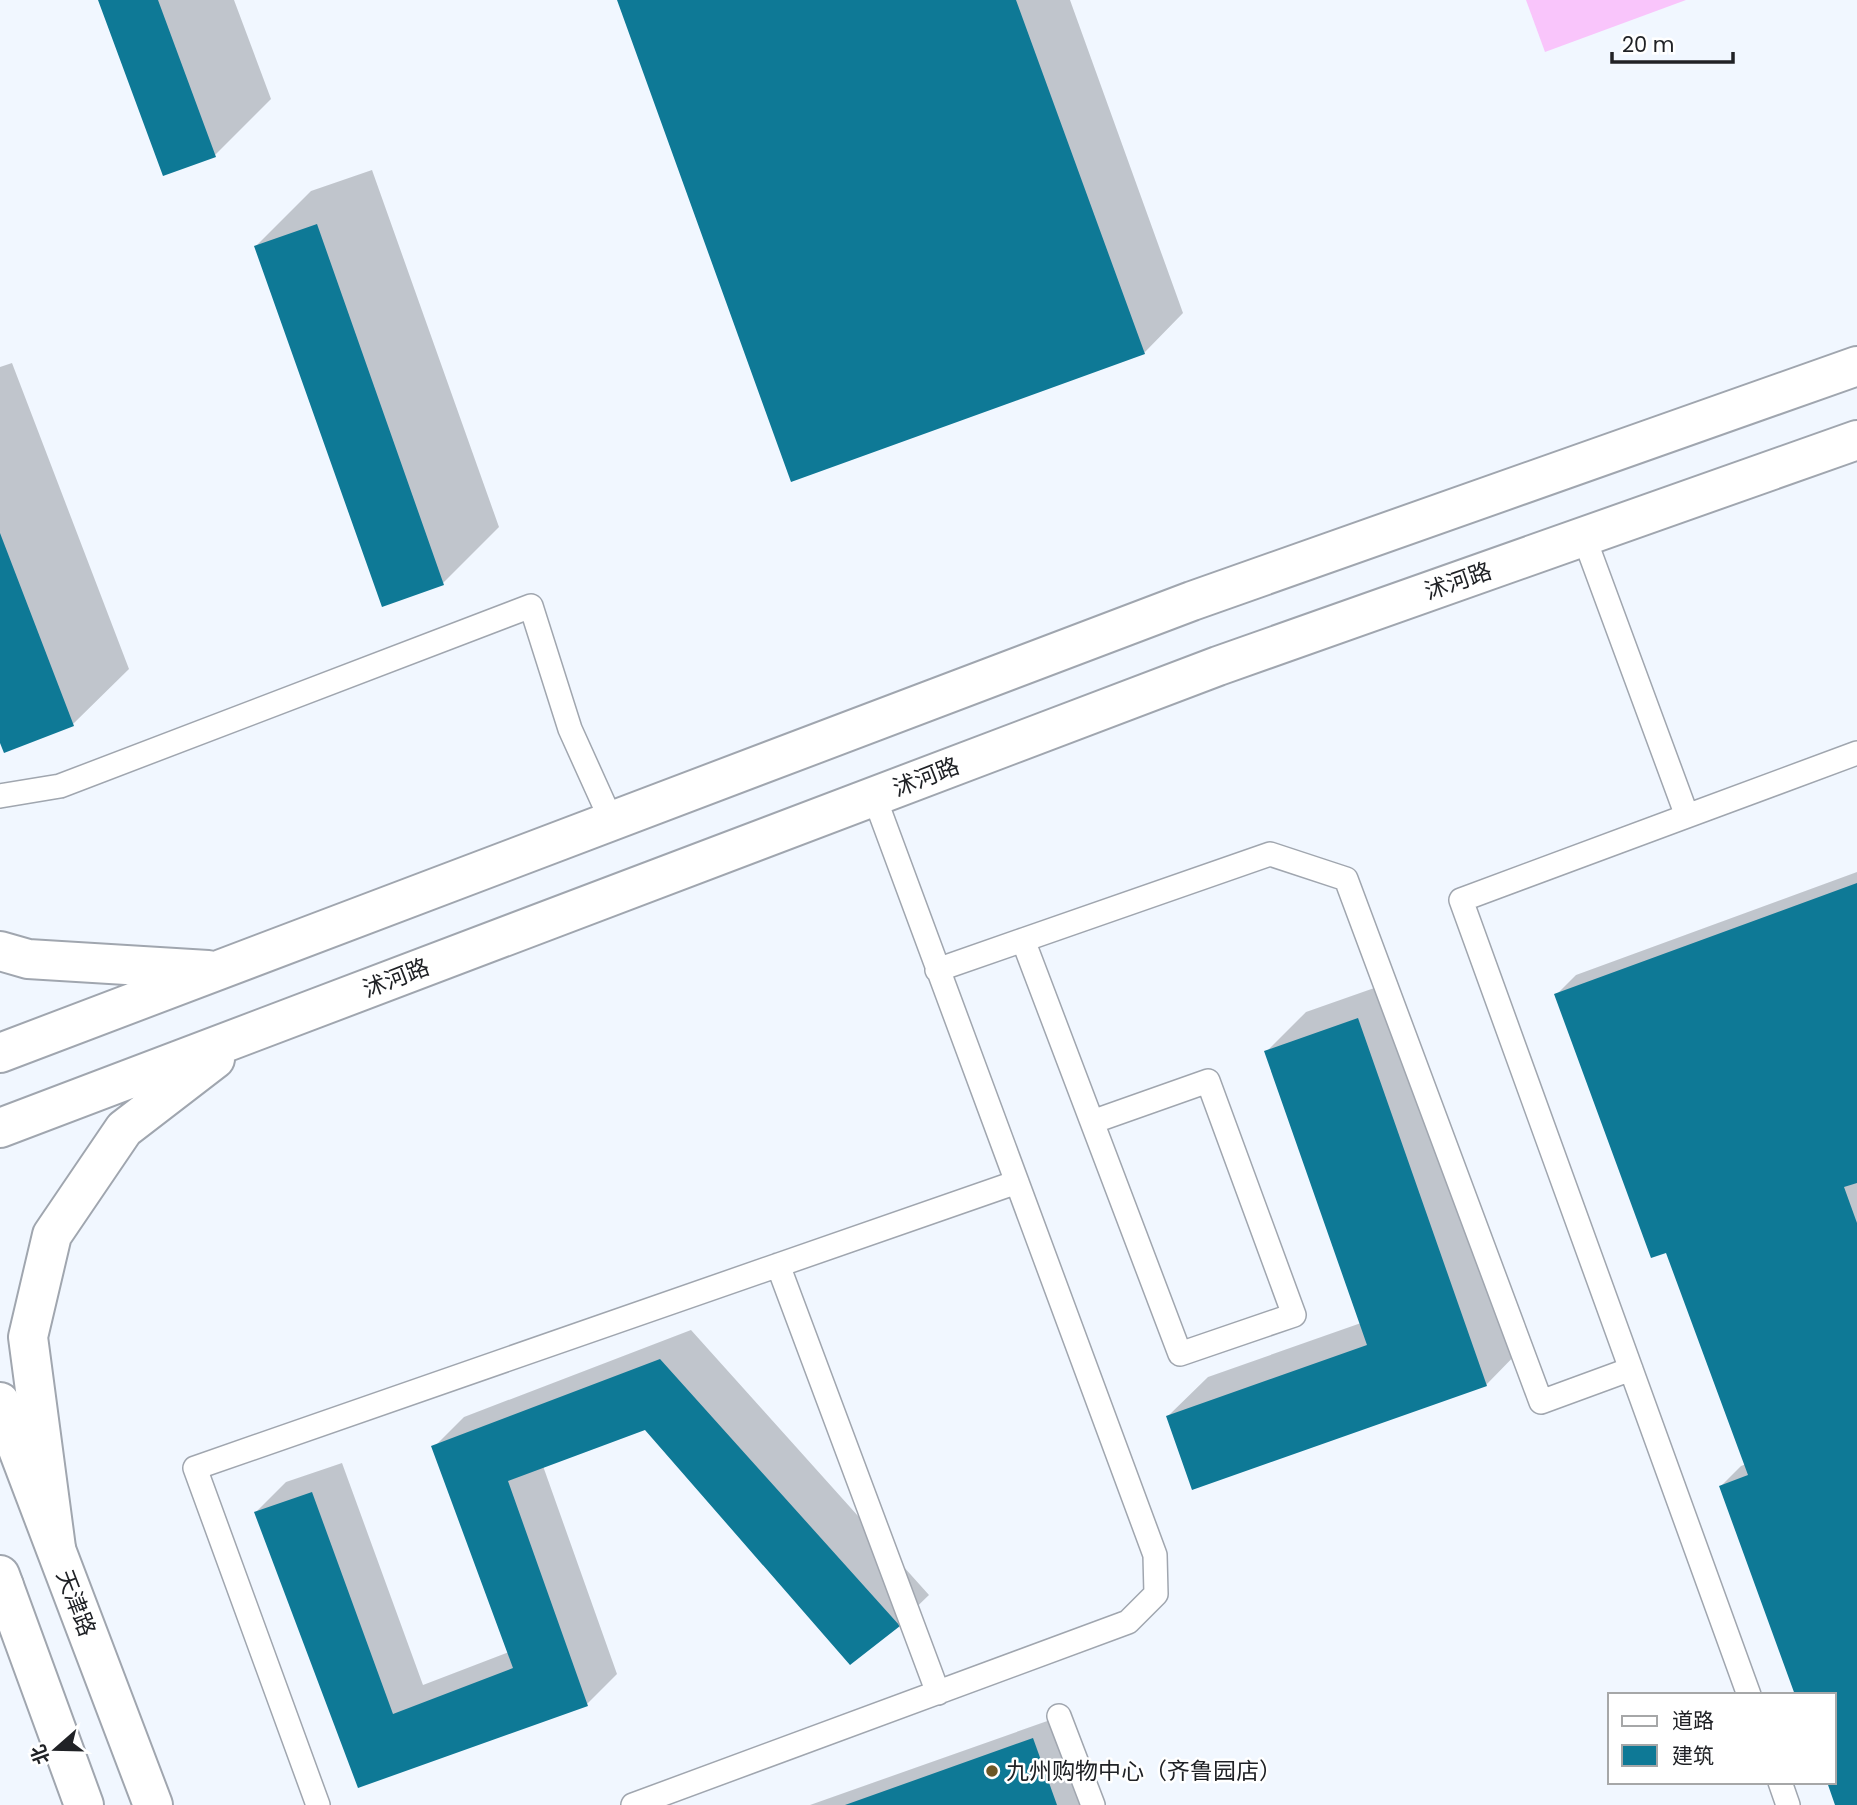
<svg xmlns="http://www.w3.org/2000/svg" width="1857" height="1805" viewBox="0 0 1857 1805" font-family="Poppins,'Noto Sans SC',sans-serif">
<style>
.green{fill:#f9c5fb}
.shadow{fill:#0003}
.building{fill:#0e7996}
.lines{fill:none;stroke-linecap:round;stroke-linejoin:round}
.service-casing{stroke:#a0a6af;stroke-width:26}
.secondary-casing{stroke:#a0a6af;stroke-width:42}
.primary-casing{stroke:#a0a6af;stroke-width:42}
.service{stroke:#fff;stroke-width:23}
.secondary{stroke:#fff;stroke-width:38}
.primary{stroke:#fff;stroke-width:38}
.poi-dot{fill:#6c5726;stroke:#fff;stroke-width:2.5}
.labels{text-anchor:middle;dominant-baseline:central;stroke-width:5;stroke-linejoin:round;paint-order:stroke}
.street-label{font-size:23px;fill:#202226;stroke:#fff}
.poi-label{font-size:23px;fill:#202226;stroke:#fff;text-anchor:start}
</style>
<rect width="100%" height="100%" fill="#f1f7ff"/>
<!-- green -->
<path class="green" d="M1526 0H1686L1545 52Z"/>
<!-- shadow -->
<path class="shadow" d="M100 0H234L271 99 215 155Z
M619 0H1070L1183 313 1144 353Z
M372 170 499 527 443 583 256 246 311 191Z
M12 363 129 669 73 724 0 738V367Z
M1857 872V1805H1837L1834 1782V1695L1721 1486 1741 1466 1746 1464 1668 1250 1556 995 1576 975Z
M1397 980 1525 1345 1486 1385 1168 1416 1208 1377 1361 1323 1266 1052 1306 1012Z
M691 1330 929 1595 899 1624 850 1662 645 1428 543 1466 617 1674 587 1704 359 1786 256 1512 286 1482 342 1463 423 1685 509 1652 434 1447 464 1417Z
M1053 1719 1084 1805H810Z"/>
<!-- building -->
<path class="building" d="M98 0H158L216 157 163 176Z
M617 0H1016L1145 354 791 482Z
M317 224 444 585 382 607 254 246Z
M0 533 74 726 4 753 0 743Z
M1857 883V1183L1844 1187 1857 1223V1805H1835L1827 1782H1834V1695H1795L1719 1486 1748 1475 1666 1253 1651 1258 1554 994Z
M1358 1018 1487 1386 1192 1490 1166 1416 1367 1345 1264 1051Z
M660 1359 900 1626 850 1665 645 1430 508 1481 588 1706 358 1788 254 1512 312 1492 393 1714 513 1668 431 1446Z
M1033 1738 1057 1805H845Z"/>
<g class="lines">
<!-- service casing -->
<g class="service-casing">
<path id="service" d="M1584 537 1687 816 1857 753
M0 796 60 786 531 606 570 729 612 822
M1687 816 1461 900 1749 1695
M1023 940 1180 1354 1294 1315 1208 1081 1092 1122
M937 970 1270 854 1346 879 1541 1402 1631 1369
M778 1265 938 1693
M1059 1716 1093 1805
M1780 1782 1788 1805
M318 1805 195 1468 1017 1182
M633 1805 1128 1622 1156 1594 1155 1555 874 796"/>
</g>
<!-- secondary casing -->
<g class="secondary-casing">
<path id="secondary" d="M0 1402 153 1805
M0 1575 84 1805"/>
</g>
<!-- primary casing -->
<g class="primary-casing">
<path id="primary" d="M0 951 28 959 208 970
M0 1053 1192 601 1857 366
M0 1128 1218 666 1857 440
M56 1548 28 1337 52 1235 124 1129 215 1059
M0 1579 4 1586"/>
</g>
<!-- service -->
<use href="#service" class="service"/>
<!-- secondary -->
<use href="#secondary" class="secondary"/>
<!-- primary -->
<use href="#primary" class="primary"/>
</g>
<!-- markers -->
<circle class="poi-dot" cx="992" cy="1771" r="7"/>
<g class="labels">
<!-- street labels -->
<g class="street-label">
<text transform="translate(1458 581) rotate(-19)">沭河路</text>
<text transform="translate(926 777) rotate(-21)">沭河路</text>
<text transform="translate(396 978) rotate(-21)">沭河路</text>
<text transform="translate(76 1603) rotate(69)">天津路</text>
</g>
<!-- poi labels -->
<g class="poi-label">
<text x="1006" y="1771">九州购物中心（齐鲁园店）</text>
</g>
</g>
<!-- legend -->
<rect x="1608" y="1693" width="228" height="91" fill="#ffffff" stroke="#a6a7a8" stroke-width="2"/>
<rect x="1622" y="1716" width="35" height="10" fill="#ffffff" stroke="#a6a7a8" stroke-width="2"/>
<text x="1672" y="1728" font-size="21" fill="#202226">道路</text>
<rect x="1622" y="1745" width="35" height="21" fill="#0e7996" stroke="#a6a7a8" stroke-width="2"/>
<text x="1672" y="1763" font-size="21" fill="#202226">建筑</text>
<!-- north arrow -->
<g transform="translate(56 1749) rotate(250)" stroke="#ffffff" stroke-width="5" paint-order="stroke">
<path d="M0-5L12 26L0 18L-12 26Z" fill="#202226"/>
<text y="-10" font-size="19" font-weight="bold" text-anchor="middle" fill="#202226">北</text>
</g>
<!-- scale -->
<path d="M1612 52v10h121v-10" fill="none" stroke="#202226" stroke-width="3.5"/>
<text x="1622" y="52" font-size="21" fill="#202226" stroke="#ffffff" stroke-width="5" paint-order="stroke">20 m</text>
</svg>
